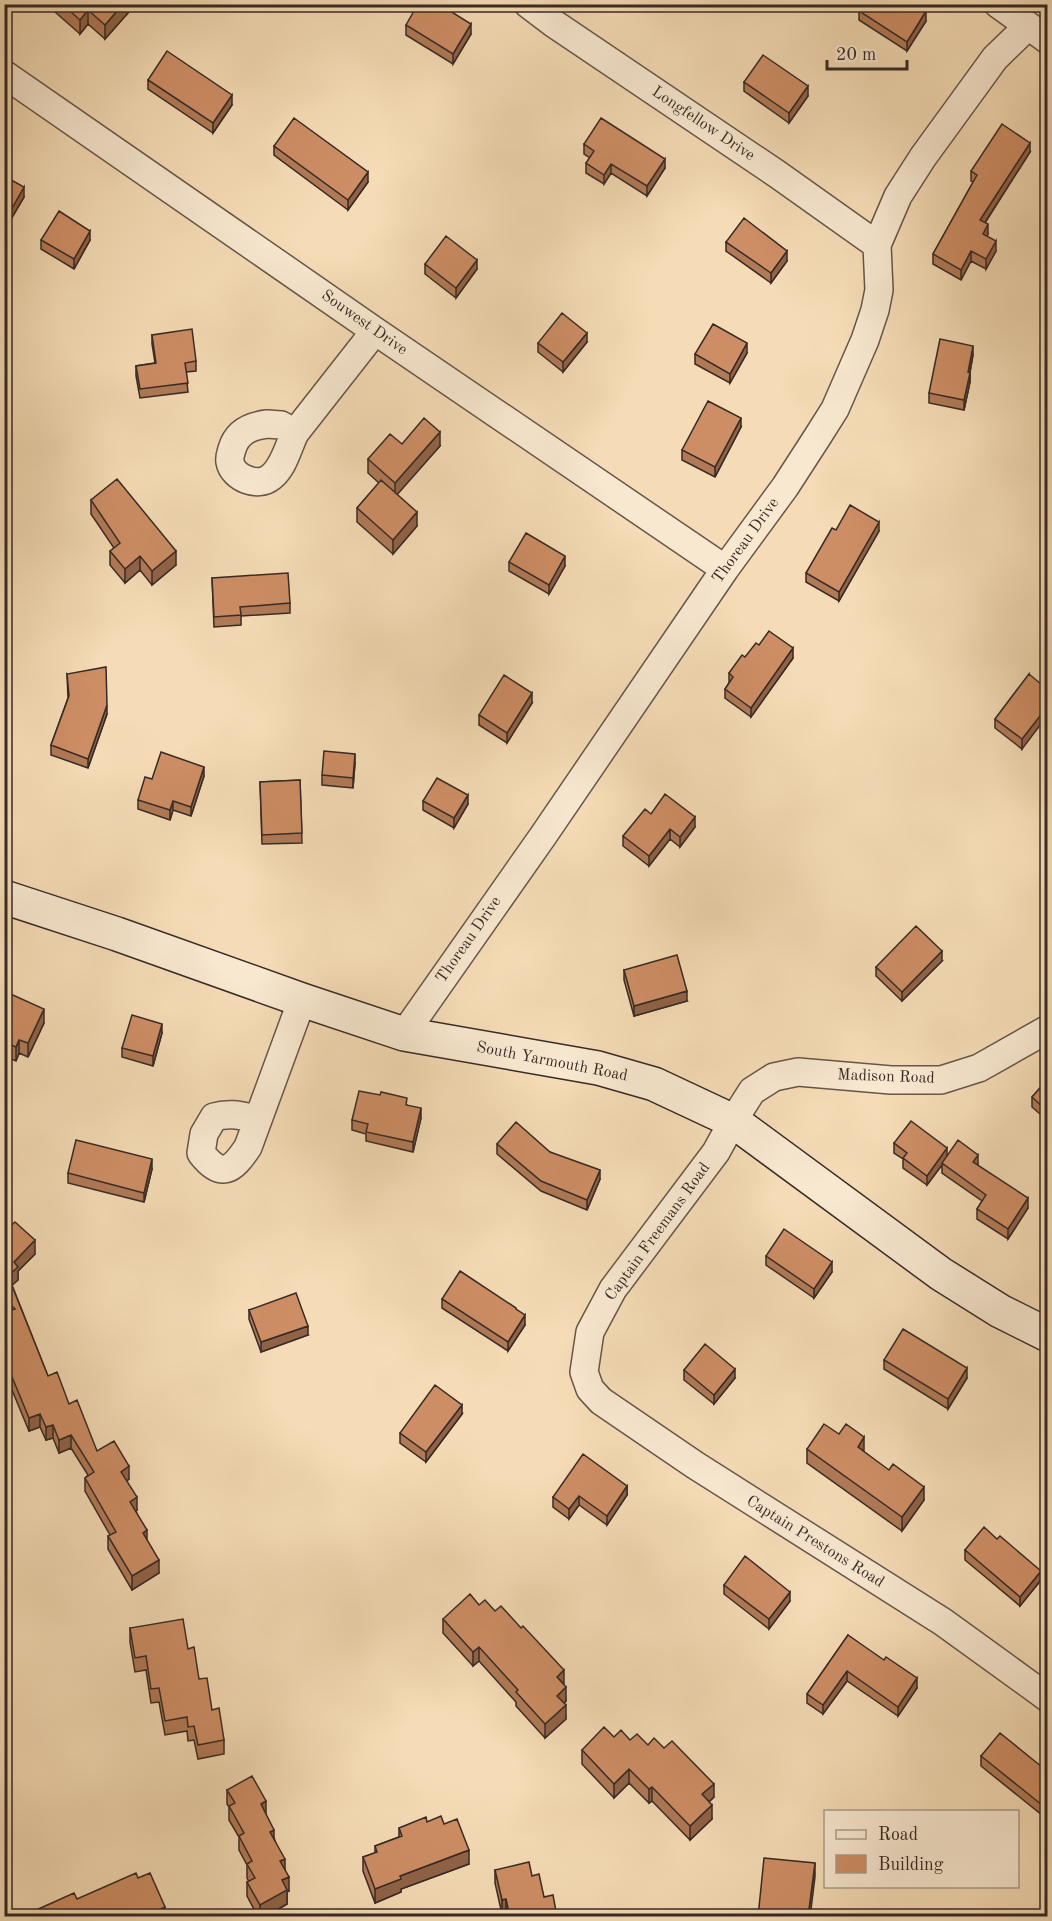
<svg xmlns="http://www.w3.org/2000/svg" width="1052" height="1921" viewBox="0 0 1052 1921" font-family="'Old Standard TT',serif">
<style>
.lines{fill:none;stroke-linecap:round;stroke-linejoin:round}
.street-casing{stroke:#66564a;stroke-width:30}
.secondary-casing{stroke:#372a26;stroke-width:36}
.street{stroke:#f8e8d0;stroke-width:27}
.secondary{stroke:#f8e8d0;stroke-width:33}
.wall{fill:#b17a57;stroke:#372a26;stroke-width:1.5}
.shaded-wall{fill:#906347;stroke:#372a26;stroke-width:1.5}
.building{fill:#ce8e65;stroke:#372a26;stroke-width:1.5}
.labels{text-anchor:middle;dominant-baseline:central;stroke-width:6;stroke-linejoin:round;paint-order:stroke}
.street-label{font-size:16px;fill:#372a26;stroke:#f8e8d0}
</style>
<rect width="100%" height="100%" fill="#f5dcb6"/>
<filter id="stains"><feTurbulence type="fractalNoise" baseFrequency=".00333" numOctaves="4"/><feColorMatrix values="0 0 0 0 .2 0 0 0 0 .09 0 0 0 0 .02 0 0 0 .5 -.17"/></filter>
<radialGradient id="worn" r=".72"><stop offset=".6" stop-color="#630" stop-opacity="0"/><stop offset="1" stop-color="#630" stop-opacity=".3"/></radialGradient>
<g class="lines">
<!-- street casing -->
<g class="street-casing">
<path id="street" d="M528 4 553 23 777 174 877 245
M998 4 1048 40
M4 74 375 331 725 569
M267 424 281 425 295 433C288 447 284 467 271 477 258 488 233 478 230 462 229 457 231 453 232 449 237 432 250 426 267 424Z
M295 433 375 331
M1048 1029 979 1068 941 1080H891L798 1072 774 1077 752 1091 733 1121 716 1152 613 1289 590 1332 584 1372 590 1389 601 1401 695 1465 943 1622 1048 1698
M404 1034 543 836 725 569 785 487 818 436 835 409 865 340 875 310 879 290 877 245 898 196 923 157 995 58 1028 26
M257 1119C242 1116 230 1112 214 1117L204 1134 201 1153C221 1179 232 1171 248 1147L302 1000"/>
</g>
<!-- secondary casing -->
<g class="secondary-casing">
<path id="secondary" d="M4 897 117 934 302 1000 404 1034 598 1068 654 1084 733 1121 941 1274 1000 1311 1048 1335"/>
</g>
<!-- street -->
<use href="#street" class="street"/>
<!-- secondary -->
<use href="#secondary" class="secondary"/>
</g>
<!-- wall -->
<path class="wall" d="M46 4H128V13L105 39 88 24 80 34Z
M859 11 926 21 907 51 859 20Z
M406 25 471 34 453 64 406 35Z
M148 80 232 105 213 133 148 89Z
M744 82 808 96 789 123 744 91Z
M584 144 665 168 647 196 611 173 604 184 586 173V163L590 158 584 154Z
M274 146 368 182 348 210 274 155Z
M1030 152 985 223 988 234 987 236 996 251 986 269 971 261 961 280 933 264V254L973 182 971 181V171Z
M4 176 24 197 7 226 4 225Z
M41 240H90L74 269 41 249Z
M726 242 787 261 771 283 726 251Z
M425 264 477 269 456 298 425 274Z
M152 335 196 361V371L186 372 188 392 140 398 136 376V366L155 363 152 344Z
M587 342 563 372 538 352V343Z
M747 353 730 383 695 364V354Z
M973 355 970 373V382L964 410 929 403V393Z
M741 427 715 477 682 460V450Z
M402 444 440 446 397 494 417 526 393 554 357 522V508L379 483 368 473V459Z
M91 500 176 565 152 585 140 570 125 583 110 565V551L114 548 91 514Z
M836 530 879 531 839 601 806 582V573Z
M509 562 565 566 549 594 509 571Z
M212 578 290 603V613L241 616V625L214 627Z
M759 645 793 658 751 717 725 698V689L729 683V673Z
M67 674 107 714 88 768 51 755V745L68 698Z
M1029 674 1022 749 995 728V719Z
M532 703 507 743 479 725V715Z
M355 763 353 788 322 785V775Z
M204 776 191 816 173 810 170 820 138 809V800L152 779Z
M300 780 302 843 262 844 260 782Z
M423 801 468 804 454 828 423 810Z
M651 814 695 827 680 847 670 839 649 866 623 846V836Z
M942 961 902 1001 876 976V967Z
M624 970 687 1001 634 1016 624 980Z
M4 991 44 1023 28 1057 19 1053 16 1061 4 1056Z
M162 1033 153 1066 122 1057V1048Z
M1047 1080V1120L1032 1107V1097Z
M407 1105 421 1118 413 1152 366 1141V1134L352 1130V1120Z
M894 1143 947 1156 978 1164 977 1165 1028 1208 1008 1239 977 1219V1209L982 1201 942 1173V1165L927 1185 903 1168V1159L894 1153Z
M497 1144 550 1152 600 1179 587 1210 541 1191 497 1154Z
M152 1169 144 1202 68 1183V1173Z
M4 1228 35 1254 18 1271V1280L12 1285 48 1376 69 1404 97 1451 129 1479 127 1481 137 1510 136 1511 159 1573 132 1590 108 1549V1536L110 1535 85 1491V1478L88 1475 71 1448 59 1453 53 1438 46 1440 40 1427 29 1431 12 1390 7 1392 4 1385V1313H5L4 1312Z
M766 1256 832 1272 814 1298 766 1265Z
M442 1299 516 1310 525 1325 508 1351 442 1308Z
M249 1310 308 1335 261 1352 249 1319Z
M884 1360 967 1378 948 1409 884 1369Z
M684 1370 735 1378 714 1404 684 1380Z
M462 1414 426 1462 400 1443V1433Z
M807 1449 864 1452 924 1500 902 1531 807 1463Z
M627 1486V1495L607 1525 579 1505 569 1519 553 1507V1497Z
M965 1550 1041 1580 1020 1606 965 1560Z
M724 1585 790 1601 769 1629 724 1594Z
M479 1605 564 1684 566 1701 564 1703 566 1719 545 1738 516 1706V1702L479 1661 473 1666 443 1633V1619Z
M130 1628 188 1649 199 1679 224 1740V1754L198 1759 194 1740 188 1741 187 1731 165 1735 159 1702 151 1703 146 1670 135 1672 130 1642Z
M848 1635 917 1688 898 1716 847 1681 823 1714 807 1703V1694Z
M614 1737 648 1745 714 1797 709 1802 712 1819 690 1840 652 1801 649 1803 629 1783 614 1798 582 1764V1750Z
M981 1756 1047 1771 1042 1815 981 1766Z
M227 1790 266 1815 285 1869 289 1891 287 1892V1904L265 1917H258L247 1896V1882H249L247 1878V1865L239 1850V1837L229 1820V1807L227 1804Z
M427 1822 444 1824 469 1864 401 1889V1892L375 1903 363 1871V1857L375 1853V1846L399 1837V1828Z
M495 1870 532 1876 544 1897 557 1917H507L506 1913 502 1914 495 1883Z"/>
<!-- shaded-wall -->
<path class="shaded-wall" d="M123 4H128V13L105 39V25Z
M88 10V24L80 34V20Z
M926 11V21L907 51V42Z
M471 24V34L453 64V54Z
M808 86V96L789 123V113Z
M232 95V105L213 133V123Z
M1030 143V152L980 230V220Z
M665 159V168L647 196V186Z
M611 164V173L604 184V175Z
M368 172V182L348 210V200Z
M24 187V197L7 226V217Z
M988 224V234L983 244V234Z
M90 231V240L74 269V259Z
M996 241V251L986 269V259Z
M787 251V261L771 283V273Z
M971 251V261L961 280V270Z
M477 260V269L456 298V288Z
M587 333V342L563 372V362Z
M747 343V353L730 383V374Z
M973 346V355L968 382V372Z
M970 373V382L964 410V400Z
M741 418V427L715 477V467Z
M440 432V446L395 497V483Z
M417 512V526L393 554V540Z
M879 522V531L839 601V592Z
M176 551V565L152 585V571Z
M140 556V570L125 583V569Z
M565 556V566L549 594V585Z
M793 648V658L751 717V708Z
M532 693V703L507 743V733Z
M107 705V714L88 768V759Z
M1047 707V716L1022 749V739Z
M355 754V763L353 788V778Z
M204 767V776L191 816V807Z
M468 795V804L454 828V818Z
M173 801V810L170 820V810Z
M695 817V827L680 847V837Z
M670 829V839L649 866V856Z
M942 951V961L902 1001V992Z
M687 991V1001L634 1016V1006Z
M44 1009V1023L28 1057V1043Z
M162 1024V1033L153 1066V1056Z
M19 1040V1053L16 1061V1047Z
M421 1108V1118L413 1152V1142Z
M947 1148V1158L927 1185V1176Z
M978 1155V1164L973 1172V1162Z
M152 1159V1169L144 1202V1193Z
M600 1170V1179L587 1210V1200Z
M1028 1198V1208L1008 1239V1229Z
M35 1240V1254L18 1271V1280L8 1289V1276L14 1262Z
M832 1262V1272L814 1298V1289Z
M525 1315V1325L508 1351V1342Z
M308 1326V1335L261 1352V1342Z
M967 1368V1378L948 1409V1399Z
M735 1369V1378L714 1404V1395Z
M12 1377V1390L7 1392V1379Z
M462 1405V1414L426 1462V1452Z
M40 1414V1427L29 1431V1418Z
M53 1425V1438L46 1440V1427Z
M71 1435V1448L59 1453V1440Z
M864 1437V1451L858 1447Z
M129 1466V1479L121 1485V1472Z
M627 1486V1495L607 1525V1516Z
M924 1487V1500L902 1531V1517Z
M579 1496V1505L569 1519V1509Z
M137 1497V1510L130 1515V1502Z
M147 1530V1543L143 1533Z
M159 1560V1573L132 1590V1576Z
M1041 1571V1580L1020 1606V1597Z
M790 1592V1601L769 1629V1619Z
M479 1647V1661L473 1666V1652Z
M564 1670V1684L557 1677Z
M847 1671V1681L823 1714V1705Z
M917 1678V1688L898 1716V1707Z
M566 1687V1701L557 1710V1696Z
M566 1705V1719L545 1738V1724Z
M629 1769V1783L614 1798V1784Z
M714 1784V1797L702 1808V1794Z
M652 1787V1801L649 1803V1789Z
M1047 1798V1808L1042 1815V1805Z
M266 1801V1815L261 1804Z
M712 1805V1819L690 1840V1826Z
M274 1830V1844L270 1832Z
M469 1850V1864L401 1889V1892L375 1903V1889L400 1876Z
M285 1859V1873L280 1861Z
M815 1863V1877L810 1917H808Z
M289 1877V1891L287 1892V1904L265 1917H260V1905L282 1880Z
M506 1899V1913L502 1914V1900Z
M165 1907V1917H144Z"/>
<!-- building -->
<path class="building" d="M62 4H123L105 25 88 10 80 20Z
M418 4H439L471 24 453 54 406 25Z
M863 4H915L926 11 907 42 859 11Z
M167 51 232 95 213 123 148 80Z
M763 55 808 86 789 113 744 82Z
M294 118 368 172 348 200 274 146Z
M601 118 665 159 647 186 611 164 604 175 586 163 594 151 584 144Z
M1002 124 1030 143 980 220 988 224 983 234 996 241 986 259 971 251 961 270 933 254 977 175 971 171Z
M4 176 24 187 7 217 4 215Z
M59 211 90 231 74 259 41 240Z
M744 218 787 251 771 273 726 242Z
M446 236 477 260 456 288 425 264Z
M562 313 587 333 563 362 538 343Z
M713 324 747 343 730 374 695 354Z
M192 329 196 361 185 363 188 383 140 389 136 366 156 363 152 335Z
M940 339 973 346 968 372 970 373 964 400 929 393Z
M708 401 741 418 715 467 682 450Z
M424 418 440 432 395 483 368 459 390 434 402 444Z
M117 479 176 551 152 571 140 556 125 569 110 551 120 543 91 500Z
M381 480 417 512 393 540 357 508Z
M850 505 879 522 839 592 806 573 832 528 836 530Z
M526 533 565 556 549 585 509 562Z
M288 573 290 603 240 607 241 615 214 617 212 578Z
M769 631 793 648 751 708 725 689 733 677 729 673 742 655 745 657 756 643 759 645Z
M106 667 107 705 88 759 51 745 69 696 67 674Z
M1029 674 1047 689V707L1022 739 995 719Z
M504 675 532 693 507 733 479 715Z
M324 751 355 754 353 778 322 775Z
M161 752 204 767 191 807 173 801 170 810 138 800 145 777 152 779Z
M437 778 468 795 454 818 423 801Z
M300 780 302 833 262 835 260 782Z
M665 794 695 817 680 837 670 829 649 856 623 836 645 809 651 814Z
M916 926 942 951 902 992 876 967Z
M677 955 687 991 634 1006 624 970Z
M4 991 44 1009 28 1043 19 1040 16 1047 4 1042Z
M132 1015 162 1024 153 1056 122 1048Z
M1047 1080V1111L1032 1097Z
M359 1091 380 1095 381 1092 407 1098 406 1105 421 1108 413 1142 366 1132 368 1124 352 1120Z
M911 1121 947 1148 927 1176 903 1158 907 1153 894 1143Z
M516 1122 550 1152 600 1170 587 1200 541 1181 497 1144Z
M76 1140 152 1159 144 1193 68 1173Z
M958 1140 978 1155 973 1162 1028 1198 1008 1229 977 1209 986 1195 942 1163Z
M15 1222 35 1240 14 1262 18 1267 8 1276 48 1376 57 1372 69 1404 77 1400 97 1451 114 1441 129 1466 121 1472 137 1497 130 1502 147 1530 143 1533 159 1560 132 1576 108 1536 116 1532 85 1478 94 1472 71 1435 59 1440 53 1425 46 1427 40 1414 29 1418 12 1377 7 1379 4 1372V1313L15 1309 4 1298V1228L6 1230Z
M784 1229 832 1262 814 1289 766 1256Z
M460 1271 516 1308V1309L525 1315 508 1342 442 1299Z
M296 1293 308 1326 261 1342 249 1310Z
M903 1329 967 1368 948 1399 884 1360Z
M705 1344 735 1369 714 1395 684 1370Z
M435 1385 462 1405 426 1452 400 1433Z
M824 1424 839 1434 846 1424 864 1437 858 1447 889 1470 893 1464 924 1487 902 1517 807 1449Z
M583 1454 627 1486 607 1516 579 1496 569 1509 553 1497Z
M984 1527 997 1539 1000 1536 1041 1571 1020 1597 965 1550Z
M745 1556 790 1592 769 1619 724 1585Z
M470 1594 479 1605 485 1600 495 1611 501 1606 521 1628 523 1626 564 1670 557 1677 566 1687 557 1696 566 1705 545 1724 516 1692 518 1690 479 1647 473 1652 443 1619Z
M183 1619 188 1649 194 1647 199 1679 207 1678 212 1710 219 1708 224 1740 198 1745 194 1726 188 1727 187 1717 165 1721 159 1688 151 1689 146 1656 135 1658 130 1628Z
M848 1635 884 1660 886 1657 917 1678 898 1707 847 1671 823 1705 807 1694Z
M604 1727 614 1737 621 1730 630 1740 637 1734 648 1745 654 1738 664 1748 672 1741 714 1784 702 1794 712 1805 690 1826 652 1787 649 1789 629 1769 614 1784 582 1750Z
M1000 1733 1047 1771V1798L1042 1805 981 1756Z
M252 1776 266 1801 261 1804 274 1830 270 1832 285 1859 280 1861 289 1877 282 1880 287 1890 260 1905 247 1882 255 1878 247 1864 252 1861 239 1836 244 1833 229 1806 235 1803 227 1790Z
M441 1816 444 1824 457 1819 469 1850 400 1876 401 1879 375 1889 363 1857 377 1852 375 1846 402 1836 399 1828 426 1817 427 1822Z
M764 1858 815 1863 808 1917H758Z
M529 1862 532 1876 539 1874 544 1897 553 1895 557 1917H510L506 1899 502 1900 495 1870Z
M136 1873 138 1878 150 1873 165 1907 144 1917H36L34 1911 74 1893 77 1899Z
M4 1902 12 1917H4Z"/>
<g class="labels">
<!-- street labels -->
<g class="street-label">
<text transform="translate(703 124) rotate(34)">Longfellow Drive</text>
<text transform="translate(364 323) rotate(35)">Souwest Drive</text>
<text transform="translate(746 541) rotate(-54)">Thoreau Drive</text>
<text transform="translate(469 940) rotate(-55)">Thoreau Drive</text>
<text transform="translate(552 1062) rotate(11)">South Yarmouth Road</text>
<text transform="translate(886 1077) rotate(2)">Madison Road</text>
<text transform="translate(658 1232) rotate(-54)">Captain Freemans Road</text>
<text transform="translate(815 1542) rotate(32)">Captain Prestons Road</text>
</g>
</g>
<!-- margin -->
<rect width="1052" height="1921" fill="none" stroke="#f5dcb6" stroke-width="24"/>
<rect x="6" y="6" width="1040" height="1909" fill="none" stroke="#372a26" stroke-width="3"/>
<rect x="12" y="12" width="1028" height="1897" fill="none" stroke="#372a26" stroke-width="1.5"/>
<!-- legend -->
<rect x="824" y="1810" width="195" height="78" fill="#f8e8d0" stroke="#ab9c8c" stroke-width="1.5"/>
<rect x="836" y="1830" width="30" height="9" fill="#f8e8d0" stroke="#ab9c8c" stroke-width="1.5"/>
<text x="878" y="1840" font-size="18" fill="#372a26">Road</text>
<rect x="836" y="1855" width="30" height="18" fill="#ce8e65" stroke="#ab9c8c" stroke-width="1.5"/>
<text x="878" y="1870" font-size="18" fill="#372a26">Building</text>
<!-- scale -->
<path d="M827 60v9h80v-9" fill="none" stroke="#372a26" stroke-width="3"/>
<text x="836" y="60" font-size="18" fill="#372a26" stroke="#f8e8d0" stroke-width="4.5" paint-order="stroke">20 m</text>
<rect width="100%" height="100%" filter="url(#stains)"/>
<rect width="100%" height="100%" fill="url(#worn)"/>
</svg>
